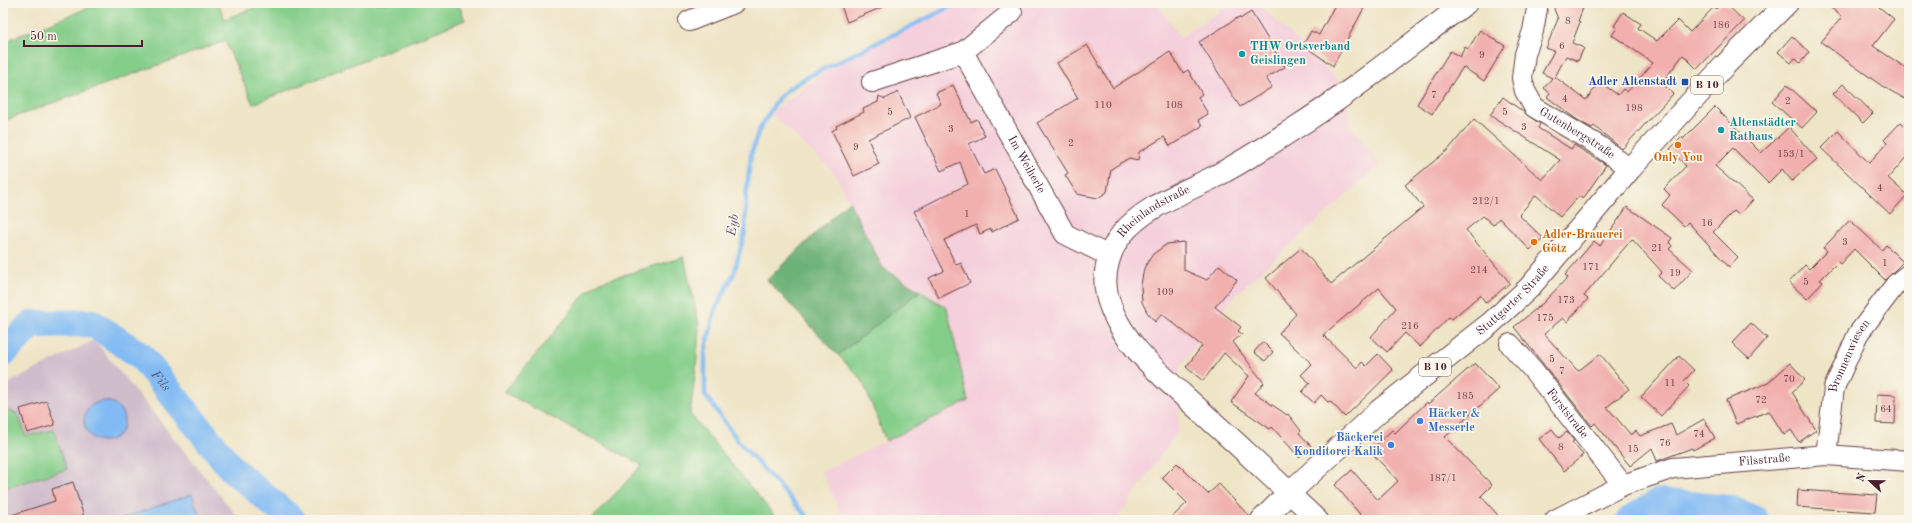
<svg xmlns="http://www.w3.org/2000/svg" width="1912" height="523" viewBox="0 0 1912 523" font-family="'Old Standard TT',serif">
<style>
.built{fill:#f4cfdc}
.industrial{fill:#d0bdcc}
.green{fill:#85ce8a;stroke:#68765a}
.forest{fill:#6cb176;stroke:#5b6850}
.water{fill:#82bbf3;stroke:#666d8f}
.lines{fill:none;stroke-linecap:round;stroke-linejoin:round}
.stream{stroke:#82bbf3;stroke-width:4.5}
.river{stroke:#82bbf3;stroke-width:28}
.building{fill:#f1b0ae}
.minor-casing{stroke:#633d42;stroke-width:22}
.major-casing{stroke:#633d42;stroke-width:24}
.minor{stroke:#fff;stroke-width:20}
.major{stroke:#fff;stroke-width:22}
.culture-dot{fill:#0f9aa8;stroke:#fbf7ec;stroke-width:1.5}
.transit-dot{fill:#1a4fb4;stroke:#fbf7ec;stroke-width:1.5}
.food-dot{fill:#e8710a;stroke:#fbf7ec;stroke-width:1.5}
.shop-dot{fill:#3f7fe0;stroke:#fbf7ec;stroke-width:1.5}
.labels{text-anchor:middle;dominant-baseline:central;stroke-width:3.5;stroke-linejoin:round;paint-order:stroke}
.number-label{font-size:10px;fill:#74434c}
.shield{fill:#fbf7ec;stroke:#7f6065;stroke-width:1}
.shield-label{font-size:11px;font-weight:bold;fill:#4a1f2b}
.culture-label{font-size:12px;font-weight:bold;fill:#0d838f;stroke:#fbf7ec;text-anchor:start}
.transit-label{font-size:12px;font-weight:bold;fill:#164399;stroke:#fbf7ec;text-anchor:end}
.street-label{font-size:12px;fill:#4a1f2b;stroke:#fbf7ec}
.food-label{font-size:12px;font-weight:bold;fill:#c56008;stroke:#fbf7ec}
.shop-label{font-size:12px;font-weight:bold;fill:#366cbe;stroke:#fbf7ec;text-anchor:start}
.water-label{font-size:13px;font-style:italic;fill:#5b4e67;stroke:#fbf7ec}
</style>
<rect width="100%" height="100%" fill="#fbf7ec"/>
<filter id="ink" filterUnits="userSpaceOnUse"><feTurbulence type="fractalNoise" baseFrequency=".025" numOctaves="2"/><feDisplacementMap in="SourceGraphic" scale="8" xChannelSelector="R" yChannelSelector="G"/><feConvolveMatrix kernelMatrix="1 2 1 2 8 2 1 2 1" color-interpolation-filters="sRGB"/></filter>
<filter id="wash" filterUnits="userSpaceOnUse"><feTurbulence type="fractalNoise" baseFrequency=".012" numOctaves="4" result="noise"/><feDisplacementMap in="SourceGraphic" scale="16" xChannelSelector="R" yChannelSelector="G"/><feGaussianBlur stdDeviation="0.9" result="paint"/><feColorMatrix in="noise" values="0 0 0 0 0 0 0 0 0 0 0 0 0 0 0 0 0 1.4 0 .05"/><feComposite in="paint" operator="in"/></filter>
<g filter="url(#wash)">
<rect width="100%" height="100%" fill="#eee4c6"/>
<!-- built -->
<path class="built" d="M950 3H1157L1180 38 1232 3H1258L1344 86 1350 124 1380 165 1234 296 1180 366 1178 431 1116 520H844L822 472 968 401 947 308 883 268 833 171 771 114 831 66Z"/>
<!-- industrial -->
<path class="industrial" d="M94 340 240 520H3V386Z"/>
<!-- green -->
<path class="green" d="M100 3H218L225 19 265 3H458L465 20 253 104 225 41 3 121V42Z
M684 257 699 325 697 359 690 414 778 520H591L642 465 504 392 555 332 586 292 600 282Z
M920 291 947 308 968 401 886 441 862 380 838 355Z
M10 411 18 414 26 436 54 430 67 469 3 489V412Z"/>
<!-- forest -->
<path class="forest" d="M849 201 883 268 920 291 838 355 767 280Z"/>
<!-- water -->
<path class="water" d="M84 421a20 20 0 1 1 40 0a20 20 0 1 1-40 0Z
M192 494 201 520H122L121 519Z"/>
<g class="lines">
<!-- stream -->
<path class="stream" d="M810 520 739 442 705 395V352L715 310 734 273 745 232 746 195 751 155 758 132 777 100 787 90 809 76 958 3"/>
<!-- river -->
<g class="river">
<path id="s1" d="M3 353 32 324 92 323 141 356 232 469 292 520"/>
<path d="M1630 520 1659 502 1729 509 1755 520"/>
</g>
</g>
<g id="blocks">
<!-- building -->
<path class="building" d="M840 3H892L847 22Z
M1336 3H1355L1364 8 1333 66 1303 45 1311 31 1319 35Z
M1557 3H1585L1578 21 1580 22 1572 43 1584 48 1578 61 1566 56 1555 77 1586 100 1600 82 1618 95 1623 89 1627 92 1653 63 1612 35 1617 28 1614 26 1623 12 1641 24 1638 28 1657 41 1678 20 1690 32 1714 7 1716 9 1722 3H1725L1744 21 1697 69 1683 55 1662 83 1673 94 1622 149 1594 126 1592 128 1576 119 1547 97 1550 93 1544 88 1552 78 1542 73 1554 51 1546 48 1558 19 1554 9Z
M1825 3H1874L1894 19 1873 46 1909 70V101L1882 86 1821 42 1842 17Z
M1251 12 1285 67 1266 78 1272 87 1240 107 1199 42 1239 17 1240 19Z
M1480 30 1505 46 1484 81 1463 67 1432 114 1417 104 1450 51 1460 57 1465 47 1468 49Z
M1792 36 1809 52 1800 63 1795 58 1791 63 1778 52Z
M1087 45 1113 88 1170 52 1183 73 1188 70 1202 94 1198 97 1208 114 1198 120 1202 126 1170 146 1164 137 1139 152 1138 160 1129 158 1111 169 1107 192 1098 198 1077 194 1065 175 1068 173 1037 123 1078 98 1057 63Z
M1843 84 1873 113 1863 123 1833 94Z
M953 85 971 122 977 119 985 136 969 144 984 174 995 169 1019 218 992 232 991 229 980 234 976 225 944 240 956 265 961 263 970 283 939 298 929 278 944 271 914 211 968 184 960 162 941 171 915 117 941 104 936 93Z
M1787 85 1817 112 1802 128 1772 102Z
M898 92 910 118 868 139 879 164 854 176 832 131 837 128 836 126 864 112 863 109 878 102 879 96 885 99Z
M1503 97 1540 124 1538 128 1571 149 1574 145 1606 165 1583 199 1579 196 1560 217 1536 195 1519 215 1543 238 1530 250 1499 218 1493 225 1483 216 1466 230 1510 283 1486 303 1480 295 1452 319 1449 317 1420 347 1405 333 1387 352 1371 337 1396 308 1379 288 1323 335 1357 368 1362 362 1366 366 1378 354 1393 370 1345 417 1330 401 1328 402 1321 395 1314 403 1302 392 1310 383 1301 375 1312 364 1279 333 1296 314 1266 278 1301 248 1331 284 1423 207 1405 185 1449 149 1474 119 1542 180 1560 160 1490 115Z
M1715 107 1761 153 1789 127 1817 159 1792 181 1782 169 1768 183 1733 148 1715 166 1753 200 1739 215 1734 211 1713 232 1738 257 1729 267 1688 222 1684 226 1662 205 1670 195 1664 189 1686 166 1670 149 1682 137 1683 139Z
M1901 122 1909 130V154L1888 178 1907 195 1890 214 1821 148 1838 131 1869 163 1887 143 1884 140Z
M1627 207 1672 238 1669 242 1672 246 1669 249 1693 270 1674 291 1658 276 1662 272 1632 239 1584 296 1588 299 1567 322 1563 318 1544 334 1578 371 1600 354 1629 389 1607 407 1631 435 1636 431 1640 436 1671 424 1676 435 1704 419 1715 438 1693 450 1692 448 1657 461 1652 448 1630 466 1595 423 1592 426 1514 327 1543 303 1568 277 1565 275 1594 241 1600 246Z
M1850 220 1882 250 1886 245 1903 262 1885 280 1854 249 1840 264 1838 262 1820 280 1823 282 1807 299 1789 282 1805 265 1809 269 1827 251 1823 248Z
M1184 242V270L1207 280 1219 265 1237 280 1215 307 1241 327 1238 331 1242 334 1233 342 1264 383 1255 393 1287 415 1288 414 1301 431 1299 433 1311 446 1299 457 1272 427 1270 429 1231 402 1249 376 1224 353 1203 381 1186 367 1202 346 1162 314 1155 322 1147 312 1142 302 1141 285 1144 268 1153 254 1167 244Z
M1751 323 1767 338 1749 359 1732 343Z
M1263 342 1273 352 1265 361 1254 352Z
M1679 356 1694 370 1684 381 1689 386 1661 416 1641 397Z
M1475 363 1499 389 1445 437 1492 485 1481 496 1502 520H1365L1335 485 1352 470 1378 500 1398 481 1370 451 1392 430 1395 433 1427 402 1428 404Z
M1790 363 1805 380 1792 392 1816 430 1799 442 1791 430 1784 435 1769 411 1736 424 1726 400 1768 383Z
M1877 394 1896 395 1895 424 1876 423Z
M47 401 55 425 27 433 20 409Z
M1552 429 1559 438 1567 432 1574 441 1572 442 1583 455 1564 471 1539 439Z
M1177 463 1208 494 1219 484 1250 517V520H1169L1187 503 1162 478Z
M73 482 84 517 75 520H5V517L55 501 52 489Z
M1798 490 1877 495 1875 512 1797 507Z"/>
</g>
</g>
<g filter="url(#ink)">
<use href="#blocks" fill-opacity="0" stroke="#633d42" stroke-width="1"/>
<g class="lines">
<!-- minor casing -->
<g class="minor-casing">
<g id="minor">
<path id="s2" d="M1538 3 1533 31 1525 54 1522 78 1525 91 1534 107 1599 146 1630 169"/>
<path d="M689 21 734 3"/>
<path d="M963 52 1012 12"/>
<path id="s3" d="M872 82 963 52 1065 234 1109 256"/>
<path id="s4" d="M1510 344 1533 370 1623 485"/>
<path id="s5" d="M1826 455 1834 388 1858 334 1896 284 1909 274"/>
<path d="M1289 493 1318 520"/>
<path id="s6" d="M1555 520 1623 485 1673 468 1826 455 1909 461"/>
</g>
</g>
<!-- major casing -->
<g class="major-casing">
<g id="major">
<path id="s7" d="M1289 493C1262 467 1234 441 1206 416 1170 382 1119 345 1107 295 1102 274 1109 250 1122 234 1146 205 1186 192 1218 175 1244 161 1270 144 1295 128 1355 90 1409 45 1466 3"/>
<path id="s8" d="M1262 520 1289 493 1379 411 1491 323 1529 288 1630 169 1724 66 1787 3"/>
</g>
</g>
<!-- minor -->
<use href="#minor" class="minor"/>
<!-- major -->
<use href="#major" class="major"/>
</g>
</g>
<!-- markers -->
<g class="culture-dot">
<circle cx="1242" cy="54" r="4"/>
<circle cx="1721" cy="130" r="4"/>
</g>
<rect class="transit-dot" x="1681" y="78" width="8" height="8" rx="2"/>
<g class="food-dot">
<circle cx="1678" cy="145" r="4"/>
<circle cx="1534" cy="242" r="4"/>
</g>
<g class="shop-dot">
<circle cx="1420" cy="421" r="4"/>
<circle cx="1391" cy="445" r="4"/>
</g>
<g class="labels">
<!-- number labels -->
<g class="number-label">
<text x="1568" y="21">8</text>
<text x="1721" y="25">186</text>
<text x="1562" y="46">6</text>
<text x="1482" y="55">9</text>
<text x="1434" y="95">7</text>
<text x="1565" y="99">4</text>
<text x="1788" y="101">2</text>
<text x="1103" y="105">110</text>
<text x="1174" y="105">108</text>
<text x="1634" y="108">198</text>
<text x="890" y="112">5</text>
<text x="1505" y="112">5</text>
<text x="1524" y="127">3</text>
<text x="951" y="129">3</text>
<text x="1071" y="143">2</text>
<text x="856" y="147">9</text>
<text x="1791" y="154">153/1</text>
<text x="1880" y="188">4</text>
<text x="1486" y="201">212/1</text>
<text x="967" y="214">1</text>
<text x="1707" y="223">16</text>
<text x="1845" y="242">3</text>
<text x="1657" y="248">21</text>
<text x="1885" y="263">1</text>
<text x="1591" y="267">171</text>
<text x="1479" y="270">214</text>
<text x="1675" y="273">19</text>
<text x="1806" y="282">5</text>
<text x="1165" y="292">109</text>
<text x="1566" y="300">173</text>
<text x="1545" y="318">175</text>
<text x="1410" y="326">216</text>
<text x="1552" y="359">5</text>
<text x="1562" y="371">7</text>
<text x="1789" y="379">70</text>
<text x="1670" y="383">11</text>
<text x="1465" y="396">185</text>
<text x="1761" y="400">72</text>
<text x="1886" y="409">64</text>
<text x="1699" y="434">74</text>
<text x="1665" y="443">76</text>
<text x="1561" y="447">8</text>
<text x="1633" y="449">15</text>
<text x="1443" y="478">187/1</text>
</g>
<!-- shield labels -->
<g class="shield">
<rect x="1691" y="76" width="32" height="18" rx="3"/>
<rect x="1419" y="358" width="32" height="18" rx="3"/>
</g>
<g class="shield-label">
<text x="1707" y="85">B 10</text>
<text x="1435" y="367">B 10</text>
</g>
<!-- culture labels -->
<g class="culture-label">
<text x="1250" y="47">THW Ortsverband<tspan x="1250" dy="14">Geislingen</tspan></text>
<text x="1729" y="123">Altenstädter<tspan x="1729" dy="14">Rathaus</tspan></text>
</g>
<!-- transit labels -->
<g class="transit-label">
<text x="1677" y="82">Adler Altenstadt</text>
</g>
<!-- street labels -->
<g class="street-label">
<text stroke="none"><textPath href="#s2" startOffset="159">Gutenbergstraße</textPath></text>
<text stroke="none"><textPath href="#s3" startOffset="225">Im Weiherle</textPath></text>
<text stroke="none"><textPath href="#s7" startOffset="376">Rheinlandstraße</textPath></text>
<text stroke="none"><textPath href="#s8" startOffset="334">Stuttgarter Straße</textPath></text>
<text stroke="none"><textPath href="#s5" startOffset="103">Bronnenwiesen</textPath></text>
<text stroke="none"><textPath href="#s4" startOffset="90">Forststraße</textPath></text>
<text stroke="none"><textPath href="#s6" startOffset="221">Filsstraße</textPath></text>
</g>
<!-- food labels -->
<g class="food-label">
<text x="1678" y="158">Only You</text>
<text x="1542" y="235" text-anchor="start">Adler-Brauerei<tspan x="1542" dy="14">Götz</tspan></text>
</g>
<!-- shop labels -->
<g class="shop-label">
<text x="1428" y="414">Häcker &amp;<tspan x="1428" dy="14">Messerle</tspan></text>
<text x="1383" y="438" text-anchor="end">Bäckerei<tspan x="1383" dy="14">Konditorei Kalik</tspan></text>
</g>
<!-- water labels -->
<g class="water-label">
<text transform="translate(733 225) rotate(-82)">Eyb</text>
<text stroke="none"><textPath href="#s1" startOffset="192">Fils</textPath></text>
</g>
</g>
<!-- margin -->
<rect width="1912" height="523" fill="none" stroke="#fbf7ec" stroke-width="16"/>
<!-- north arrow -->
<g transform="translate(1870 481) rotate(292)" stroke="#fbf7ec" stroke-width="3" paint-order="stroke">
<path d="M0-3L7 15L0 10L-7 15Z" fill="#4a1f2b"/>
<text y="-6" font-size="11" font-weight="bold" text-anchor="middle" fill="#4a1f2b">N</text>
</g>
<!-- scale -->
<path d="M24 40v6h118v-6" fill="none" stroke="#4a1f2b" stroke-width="2"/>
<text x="30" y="40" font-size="12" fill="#4a1f2b" stroke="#fbf7ec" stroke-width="3" paint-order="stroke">50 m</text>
</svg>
